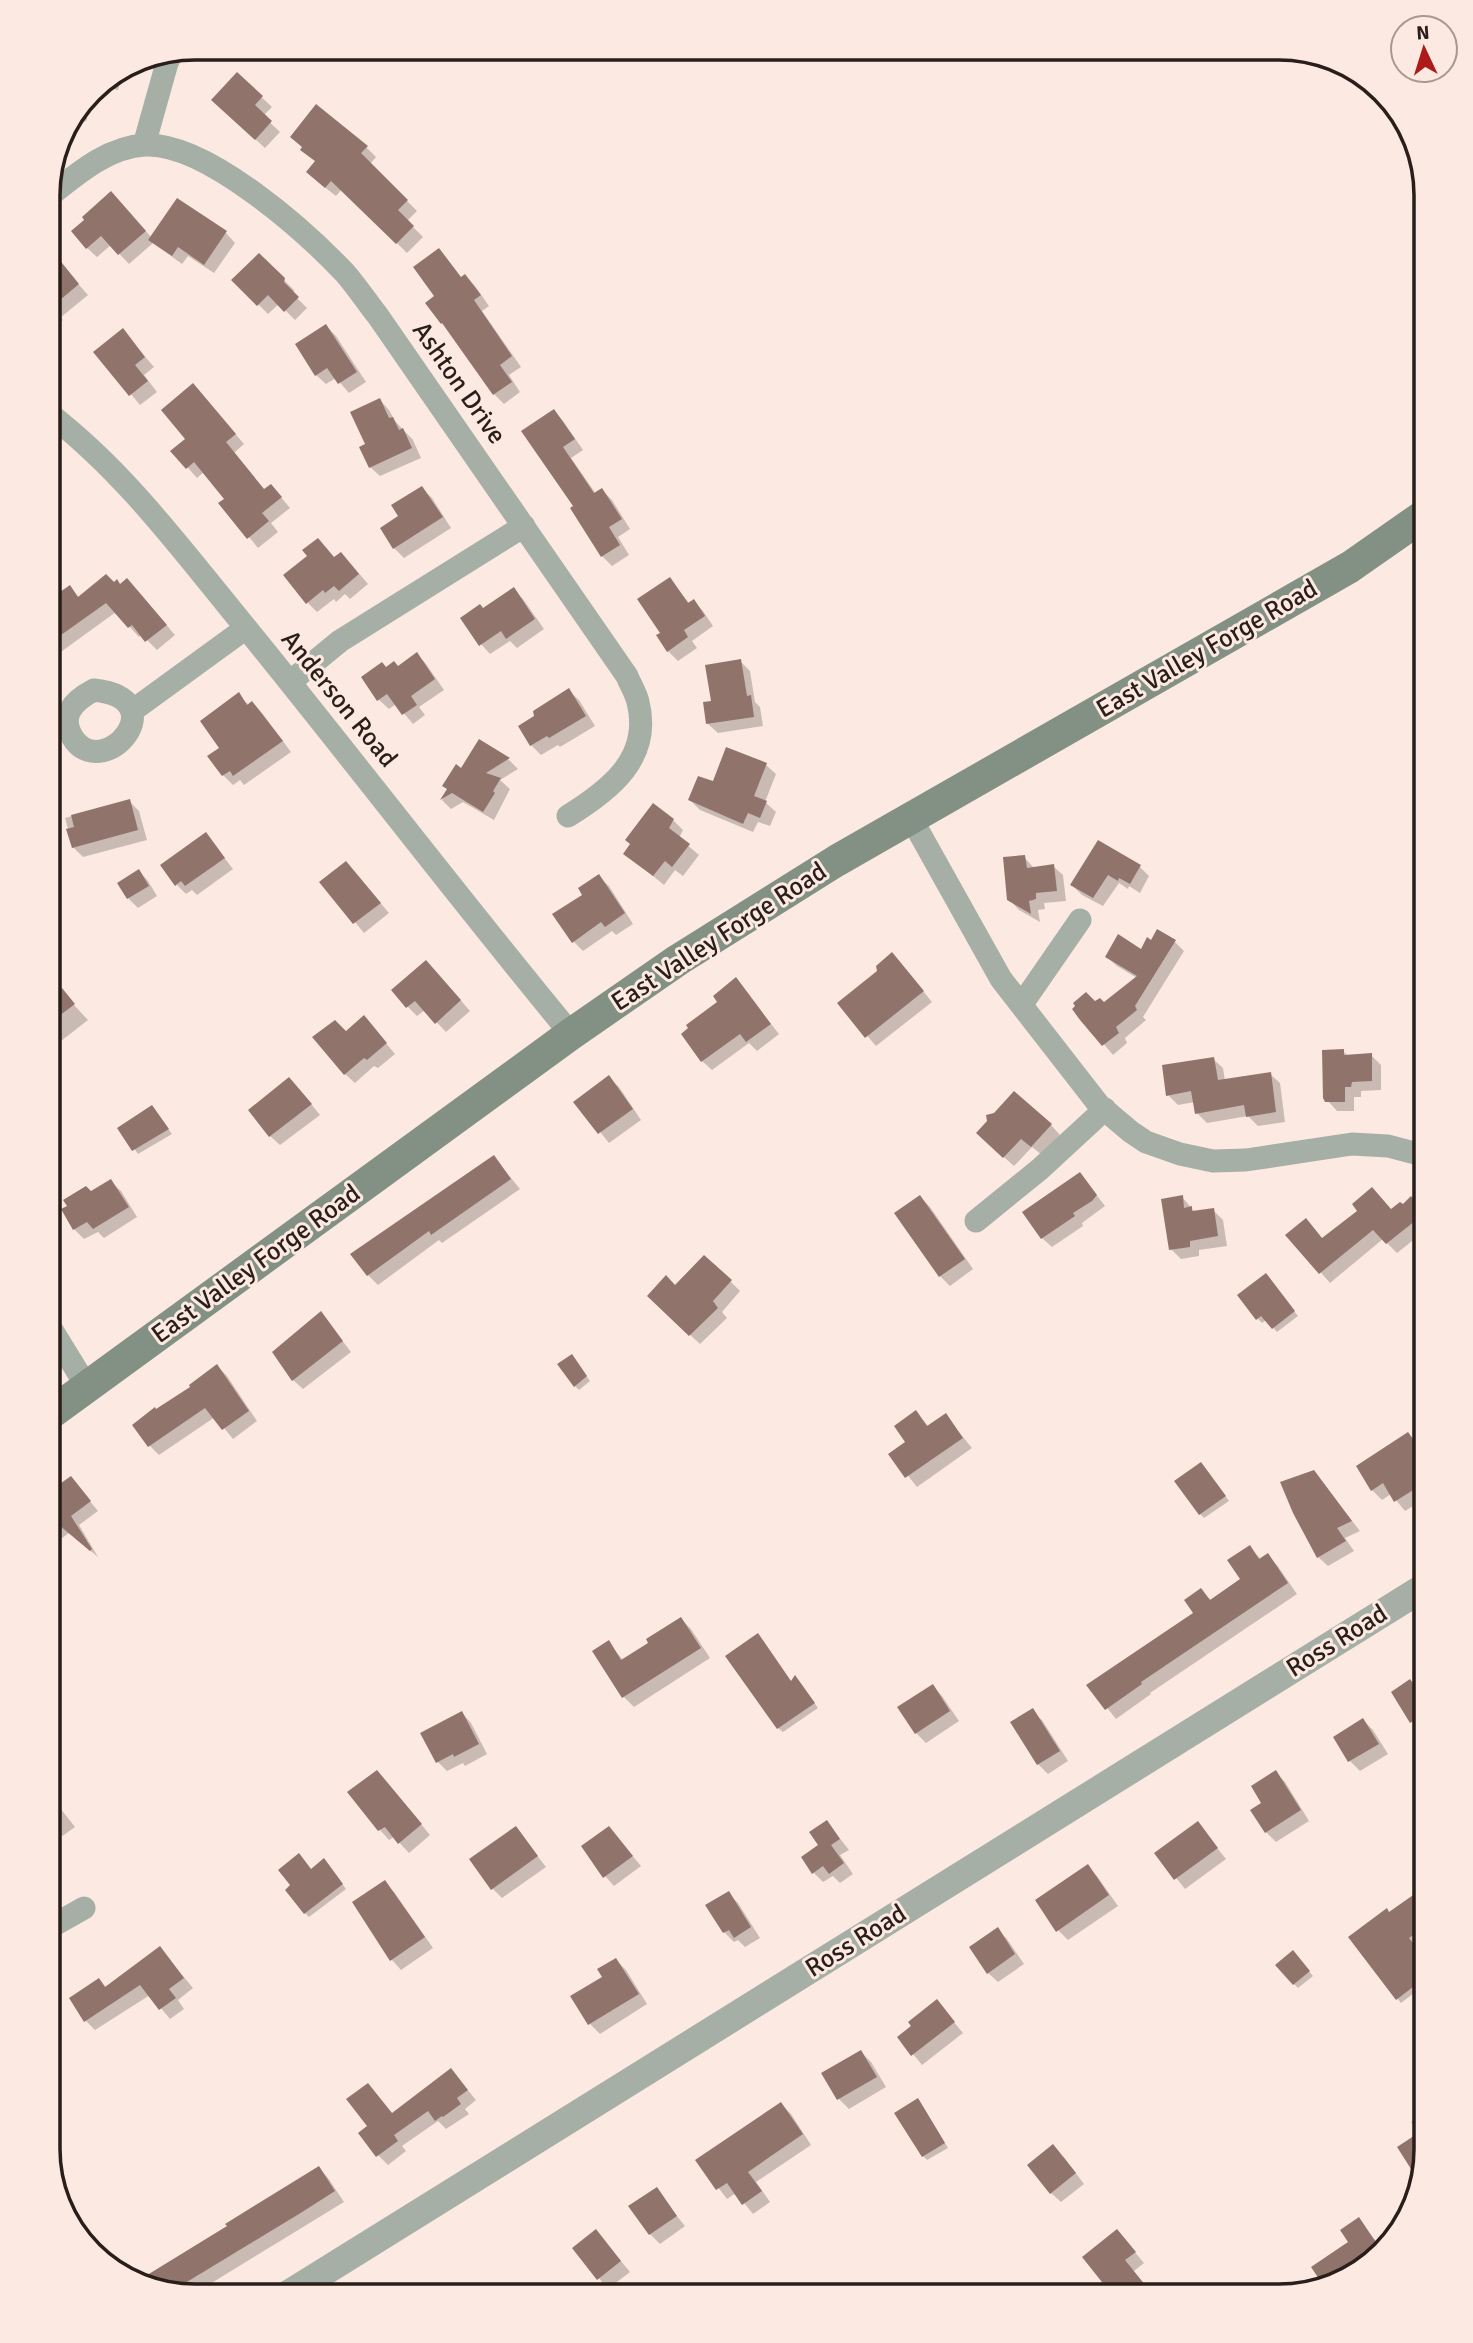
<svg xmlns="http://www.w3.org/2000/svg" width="1473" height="2343" viewBox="0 0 1473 2343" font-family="Signika,sans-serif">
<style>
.shadow{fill:#0003}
.building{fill:#90746c}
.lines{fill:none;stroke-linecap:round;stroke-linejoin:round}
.minor{stroke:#a5afa6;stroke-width:23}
.tertiary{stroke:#a5afa6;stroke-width:28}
.secondary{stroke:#829184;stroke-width:32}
.labels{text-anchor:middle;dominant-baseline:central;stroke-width:6;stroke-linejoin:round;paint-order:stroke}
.street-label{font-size:26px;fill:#291e19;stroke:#fceae2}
.rim{fill:none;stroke:#291e19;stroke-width:3.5}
</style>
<rect width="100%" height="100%" fill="#fceae2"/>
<!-- shadow -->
<path class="shadow" d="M288 47H320L318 61 297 58Z
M128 66 126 71H123L118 90 98 85Z
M237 74 272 107 263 116 280 132 265 148 223 110Z
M80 105 87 114V120L59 141 62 130Z
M366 147 376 157 370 164 417 211 407 221 423 237 407 253 342 189 336 196 318 182 316 162 302 150Z
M121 203 152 238 226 233 235 243 214 273 188 256 182 264 153 243 129 264 111 245 97 257 87 248V220Z
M439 250 462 279 465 276 475 286 489 306 482 311 521 367 509 375 520 392 504 404 494 394Z
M259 255 294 290 293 294 307 308 295 320 279 304 268 314 234 280Z
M58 261 88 295 60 318 63 320 48 333V269Z
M326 326 336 336 366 382 349 393 336 378 326 384 316 375Z
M123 331 154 367 144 375 157 392 140 405 96 352Z
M202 395 244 444 234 453 265 491 280 496 290 508 271 523 278 532 258 548 221 503 226 499 204 472 197 478 173 451 188 439Z
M380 400 389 410 395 421 413 440 421 458 380 476 370 467 367 445Z
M554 411 563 421 583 450 571 458 596 494 602 490 612 500 630 529 618 537 629 555 612 566 602 556 576 507Z
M422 488 432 498 451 528 404 558 394 548 401 517Z
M335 559 351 564 368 584 350 599 345 594 336 602 334 599 317 612 308 603Z
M670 579 690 604 694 601 703 611 713 626 692 641 697 648 678 661 668 651 663 633Z
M114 584 137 590 175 635 157 650 142 635 139 637 116 612 47 662V604L69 588 80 598Z
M513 589 523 599 544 629 517 648 510 641 490 654 481 644 484 609Z
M417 654 426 664 444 690 419 707 425 715 413 724 396 704 389 709 379 700 386 669 398 667Z
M740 661 750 671 755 702 760 707 763 726 718 733 708 724 713 702Z
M569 691 579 700 595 726 560 747 558 745 541 755 531 745Z
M238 695 249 705 252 703 262 713 291 752 244 785 240 780 233 785 223 775 222 748Z
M480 741 509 760 518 769 500 780 510 789 494 820 463 802 451 809 442 800Z
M766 765 776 774 765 802 776 812 770 826 758 822 753 832 700 810 690 800 714 783Z
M47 800 56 810 47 817Z
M129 801 139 811 147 840 83 857 73 847 65 818Z
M673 820 683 830 679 838 699 855 683 876 675 870 664 885 626 854Z
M206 834 233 869 197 895 192 890 186 894 177 885Z
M1098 842 1140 867 1149 876 1140 893 1129 886 1128 889 1119 883 1103 906 1082 895 1072 885Z
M1024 857 1034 868 1053 866 1063 875 1066 901 1044 903 1045 909 1038 910 1040 922 1019 910 1009 899Z
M139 871 148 881 157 896 138 908 128 898Z
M599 877 609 886 633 924 616 935 612 931 583 951 573 941 584 895Z
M322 882 364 884 389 913 364 933Z
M1175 942 1184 951 1143 1017 1146 1020 1125 1038 1127 1043 1113 1055 1074 1009 1095 1003 1104 1004 1137 978 1117 966 1107 957 1141 951Z
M902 965 932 1002 876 1046 839 1003Z
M436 972 470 1011 446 1032 425 1010 417 1016 407 1006Z
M47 976 88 1020 52 1048 47 1044Z
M736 980 779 1034 757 1051 749 1043 712 1070 702 1061 719 1002Z
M364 1017 395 1054 378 1068 374 1066 355 1083 345 1074Z
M1343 1051 1348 1056 1371 1055 1381 1065V1090L1361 1091V1097H1354V1111H1337L1327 1100Z
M1213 1059 1223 1068 1225 1081 1270 1074 1280 1083 1285 1122 1258 1126 1248 1116 1207 1123 1197 1113 1195 1102 1178 1105 1168 1095Z
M609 1078 619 1087 641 1120 609 1143 576 1102Z
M299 1089 320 1115 280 1145 270 1136Z
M152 1107 172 1134 138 1154 120 1129Z
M1051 1125 1060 1135 1042 1155 1032 1147 1014 1166 988 1143Z
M494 1157 520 1189 442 1243 439 1240 378 1285 368 1275Z
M1080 1174 1105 1206 1082 1223 1083 1226 1052 1247 1042 1238Z
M111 1182 121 1191 137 1217 104 1238 98 1232 84 1239 74 1229 91 1193Z
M920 1197 930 1207 973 1269 950 1286 940 1276Z
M1182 1197 1195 1212 1213 1210 1223 1220 1227 1246 1199 1250V1256L1181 1259 1171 1249Z
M1411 1198 1426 1214V1230L1397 1253 1383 1239 1330 1283 1288 1235 1323 1240 1360 1211 1392 1210 1403 1206Z
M1270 1280 1298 1316 1277 1332 1266 1320 1262 1323 1257 1318Z
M730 1281 740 1291 722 1312 727 1318 700 1344 659 1306 676 1287Z
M321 1313 351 1352 303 1389 293 1380Z
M576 1361 590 1381 579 1390 575 1386Z
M217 1366 227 1376 257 1421 233 1439 215 1417 159 1455 150 1446 156 1411 193 1387Z
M916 1412 929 1427 945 1415 972 1448 917 1487 891 1454 908 1442Z
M1407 1434 1426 1456V1473L1422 1476 1426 1483V1498L1405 1511 1391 1494 1382 1500 1372 1490 1358 1467Z
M1205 1468 1229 1501 1204 1518 1200 1514Z
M1314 1472 1360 1531 1345 1538 1354 1551 1328 1566 1318 1557Z
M71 1478 98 1511 79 1525 98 1557 69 1533 47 1549V1492Z
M1249 1547 1261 1559 1267 1555 1277 1565 1297 1594 1150 1693 1151 1694 1116 1719 1089 1685 1195 1613 1201 1591 1212 1601 1243 1580Z
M681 1619 691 1629 710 1658 634 1707 624 1697 608 1642 623 1660 650 1644Z
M762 1640 792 1683 799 1682 818 1708 783 1732 778 1728Z
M1426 1681V1728L1421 1731 1412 1721 1416 1687Z
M933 1686 942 1696 959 1721 926 1743 916 1733Z
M1032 1711 1042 1720 1068 1761 1048 1774 1038 1764Z
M462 1713 471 1723 487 1754 465 1766 463 1763 447 1771 437 1761Z
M1363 1720 1373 1730 1388 1754 1360 1771 1350 1761 1335 1738Z
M1276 1773 1285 1782 1309 1821 1276 1842 1266 1832 1264 1803Z
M386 1782 430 1835 409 1853 394 1837 389 1840 380 1830Z
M49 1794 75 1827 47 1847V1795Z
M827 1822 849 1850 840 1855 853 1874 840 1883 833 1876 823 1882 814 1873Z
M1198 1824 1226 1859 1185 1889 1157 1854Z
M516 1828 546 1867 502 1898 492 1888Z
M609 1828 641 1866 614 1886 605 1876Z
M328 1865 346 1889 309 1917 305 1913 311 1870Z
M1088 1867 1097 1876 1118 1906 1068 1940 1058 1930Z
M1426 1881V1933L1412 1943 1426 1961V1984L1401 2003 1397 1998 1390 1914 1423 1890 1420 1886Z
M384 1883 394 1892 433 1948 401 1970 392 1960 355 1902Z
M728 1893 738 1903 760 1938 745 1947 738 1940 734 1942 724 1932Z
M998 1930 1007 1939 1024 1964 998 1982 988 1973Z
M160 1948 193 1988 178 2000 184 2009 170 2019 150 1995 95 2030 86 2021 99 1980 107 1988Z
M1297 1957 1313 1976 1298 1988 1294 1984Z
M616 1960 626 1970 647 2004 600 2034 590 2024 604 1977Z
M937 2002 963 2033 922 2065 899 2037Z
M47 2020 56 2037 47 2042Z
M861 2052 871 2062 886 2087 849 2109 839 2099 824 2074Z
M451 2070 476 2100 465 2109 469 2114 446 2129 438 2121 402 2146 406 2151 388 2165 378 2155 369 2127 368 2085 393 2115Z
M781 2104 791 2114 811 2145 756 2182 770 2202 753 2214 736 2193 727 2199 697 2160Z
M922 2105 948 2148 927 2160 923 2156Z
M1426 2112V2149L1419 2174 1413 2168 1419 2135 1411 2122Z
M1063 2156 1084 2184 1061 2202 1051 2193Z
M319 2168 328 2178 344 2202 192 2295H186L141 2280 229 2227Z
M656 2190 685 2226 660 2244 650 2234Z
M1359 2220 1380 2246 1344 2280 1325 2285 1314 2267 1351 2243Z
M596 2231 630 2272 608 2289 574 2248Z
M1117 2231 1144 2263 1134 2271 1115 2296Z"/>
<!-- building -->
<path class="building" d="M237 72 263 96 255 105 272 121 255 140 211 100Z
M316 104 368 146 361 153 408 200 398 210 414 226 396 244 331 181 325 188 306 172 315 161 300 150 302 147 290 137Z
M111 191 146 231 118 255 101 236 86 249 71 231 84 220 82 217Z
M177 198 227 231 204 265 178 247 172 256 148 240Z
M439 248 461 277 465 274 481 295 474 300 512 356 500 365 512 382 493 395 442 323 441 324 425 303 434 296 413 267Z
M259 253 285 278 284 282 299 297 284 312 268 295 257 306 231 280Z
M58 258 79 284 48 310V267Z
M326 324 357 372 338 384 327 368 315 376 295 344Z
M123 328 145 357 135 365 148 381 129 396 93 352Z
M193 383 236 434 226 442 264 489 271 484 282 497 262 513 269 521 247 539 218 503 224 499 194 462 186 469 170 451 185 439 161 410Z
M380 398 389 418 393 417 399 430 403 428 412 448 369 468 359 447 365 444 350 412Z
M554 409 575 439 563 447 594 493 602 488 622 519 609 527 620 545 601 557 570 508 573 506 521 431Z
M422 486 443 517 393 549 380 528 398 516 391 505Z
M318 538 334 557 341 552 359 574 339 591 334 586 325 593 323 590 306 604 283 575 307 556 302 550Z
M106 574 114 582 117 579 120 584 127 578 167 625 145 642 132 625 128 628 106 603 47 645V601L70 585 78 597Z
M670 577 688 603 694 599 705 616 684 630 688 637 667 652 656 635 660 633 637 599Z
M514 587 535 619 506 639 501 631 479 646 460 618 480 604 483 608Z
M417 652 435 679 411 696 417 705 402 715 387 694 377 701 361 677 382 662 386 667 394 661 398 666Z
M741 659 747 696 751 695 754 717 706 724 703 702 711 701 705 665Z
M569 688 586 716 549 738 547 736 530 746 518 726 534 716 533 711Z
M239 692 247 705 252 701 283 741 233 776 230 771 222 776 207 756 219 748 200 721Z
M479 739 510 758 486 773 501 778 493 791 495 793 483 812 452 793 440 800 447 789 442 786 456 764 461 768Z
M726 747 767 763 754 796 767 801 760 818 748 813 743 824 688 800 698 776 713 781Z
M130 799 138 830 72 848 66 829 74 827 71 815Z
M653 803 674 819 669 828 690 844 672 867 665 861 653 876 623 854 630 844 625 840Z
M206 832 225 858 185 886 181 881 175 886 160 865Z
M1098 840 1141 865 1130 884 1119 878 1118 881 1108 875 1093 898 1070 885Z
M1025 855 1027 868 1054 864 1057 891 1036 893V899L1029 901 1031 914 1007 900 1003 857Z
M346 861 381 903 353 924 319 882Z
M139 869 149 886 127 899 117 883Z
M599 874 625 913 605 927 601 922 572 943 552 914 582 895 578 888Z
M1157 929 1176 940 1135 1006 1137 1010 1116 1027 1119 1033 1102 1046 1080 1020 1072 1009 1075 1006 1073 1003 1086 992 1095 1001 1100 998 1104 1002 1137 976 1105 957 1118 934 1141 949 1147 937 1151 940Z
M892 952 924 991 865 1038 837 1003 877 971 876 966Z
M426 960 461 1000 435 1024 415 1001 406 1008 391 990Z
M47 977 58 991 62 988 75 1004 47 1025Z
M736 977 771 1024 746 1042 740 1034 701 1062 681 1034 688 1028 686 1025 717 1002 713 996Z
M364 1015 387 1043 367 1060 364 1058 344 1075 312 1037 335 1020 346 1031Z
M1344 1049V1055L1372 1053V1081L1352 1082 1351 1087H1345V1102H1325L1323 1098 1322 1050Z
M1214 1057 1218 1080 1271 1072 1276 1112 1246 1117 1244 1105 1195 1114 1191 1091 1166 1096 1162 1065Z
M609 1075 633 1109 598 1134 573 1102Z
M289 1077 312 1104 269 1137 248 1110Z
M1014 1091 1052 1124 1031 1147 1021 1139 1003 1158 976 1133 987 1121 986 1115 994 1113Z
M152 1105 169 1129 132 1151 117 1128Z
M494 1155 511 1179 431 1235 429 1231 367 1276 350 1254Z
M1080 1172 1097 1195 1092 1201 1073 1213 1075 1216 1041 1239 1022 1212Z
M111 1179 129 1207 93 1229 87 1222 73 1230 61 1209 67 1206 63 1200 86 1186 91 1191Z
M1372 1187 1391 1209 1400 1202 1403 1204 1411 1196 1425 1213 1386 1244 1373 1230 1319 1274 1285 1235 1306 1218 1322 1238 1357 1211 1352 1204Z
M920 1195 965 1259 939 1277 894 1213Z
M1183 1195 1184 1208 1192 1206V1211L1214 1208 1218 1236 1190 1241V1247L1169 1250 1161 1199Z
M704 1255 732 1280 713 1301 718 1308 689 1336 647 1296 666 1275 675 1285Z
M1266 1273 1295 1311 1272 1329 1261 1316 1256 1320 1237 1295Z
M321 1311 343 1341 292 1381 272 1352Z
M572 1354 587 1376 574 1387 557 1364Z
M217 1364 249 1411 222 1430 205 1408 148 1447 132 1425 155 1407 156 1409 190 1387 189 1385Z
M916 1410 927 1426 946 1413 963 1438 905 1478 888 1454 905 1442 894 1426Z
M1408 1432 1426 1457 1413 1465 1423 1484 1394 1502 1383 1483 1371 1491 1356 1466Z
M1201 1462 1226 1496 1199 1515 1174 1481Z
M1314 1470 1352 1521 1337 1528 1346 1541 1317 1558 1293 1513 1280 1482Z
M71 1476 91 1501 71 1516 92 1549 90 1551 59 1525 47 1533V1493Z
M1250 1545 1259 1559 1268 1553 1288 1583 1141 1682 1142 1684 1105 1710 1086 1685 1193 1613 1184 1600 1201 1588 1210 1600 1240 1579 1227 1560Z
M681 1617 701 1648 622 1698 592 1651 609 1640 621 1660 648 1643 646 1639Z
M758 1633 791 1681 795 1675 815 1703 777 1729 725 1656Z
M1426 1678V1713L1410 1723 1391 1692 1410 1679 1415 1686Z
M933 1684 950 1711 915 1734 897 1707Z
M1033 1708 1060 1751 1037 1765 1010 1722Z
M462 1711 479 1744 454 1757 453 1754 436 1763 420 1733Z
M1363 1718 1379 1744 1348 1762 1333 1737Z
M377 1770 422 1824 398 1844 385 1827 378 1831 347 1792Z
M1276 1770 1301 1810 1265 1833 1250 1810 1261 1803 1251 1786Z
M827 1820 840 1839 831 1845 844 1863 829 1874 823 1866 812 1874 801 1857 818 1845 809 1832Z
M1198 1821 1218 1848 1174 1880 1154 1853Z
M516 1826 538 1856 491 1890 469 1859Z
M609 1826 633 1856 603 1878 581 1846Z
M299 1853 311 1869 324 1858 343 1884 304 1914 285 1890 290 1885 278 1870Z
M1088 1864 1109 1895 1056 1932 1035 1900Z
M385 1880 425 1937 390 1961 352 1902Z
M1426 1886V1926L1409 1938 1426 1960V1977L1396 2000 1348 1937 1387 1908 1389 1912Z
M729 1891 751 1927 734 1938 729 1930 723 1933 705 1905Z
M998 1927 1015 1954 987 1974 969 1947Z
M160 1946 184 1978 169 1989 176 1998 159 2010 140 1985 84 2022 69 1998 99 1978 105 1987Z
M1293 1950 1310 1971 1293 1985 1275 1965Z
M616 1958 639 1994 588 2025 570 1996 602 1977 597 1969Z
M937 1999 955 2022 911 2056 897 2037 911 2026 908 2022Z
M861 2050 877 2077 837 2100 821 2073Z
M451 2068 468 2090 457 2098 461 2104 443 2117 442 2116 435 2121 428 2111 394 2135 398 2141 376 2157 358 2133 367 2126 346 2099 368 2083 392 2113Z
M918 2098 945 2143 922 2157 894 2113Z
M781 2102 803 2134 748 2172 762 2191 742 2205 727 2183 716 2190 695 2160Z
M1426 2128V2148L1422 2162 1411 2169 1397 2147Z
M1053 2144 1076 2173 1050 2194 1027 2165Z
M319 2166 335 2191 299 2214 172 2291 139 2280 227 2226 225 2224Z
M657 2187 677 2216 649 2235 628 2206Z
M1359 2217 1379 2247 1344 2280 1323 2285 1311 2267 1348 2242 1340 2230Z
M596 2229 621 2261 597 2280 572 2248Z
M1117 2229 1136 2252 1125 2260 1154 2296H1113L1082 2257Z"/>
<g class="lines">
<!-- minor -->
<path class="minor" d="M144 145 167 63 172 52
M48 197C76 175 107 147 145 145 206 142 305 231 345 273 357 287 367 302 378 316L627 676C630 684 636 693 638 702 652 758 610 790 568 816
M48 413C124 471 182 550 242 623 353 759 459 899 571 1034
M290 682 340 641 524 526
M94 690C176 699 106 780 75 741 57 717 73 701 94 690Z
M132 711 246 628
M911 818 1001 979 1099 1105 1131 1132 1146 1142 1180 1154 1213 1161 1246 1160 1352 1144 1388 1146 1426 1156
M1022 1004 1080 920
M976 1221 1040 1169 1105 1109
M47 1322 87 1387
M47 1929 84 1908"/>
<!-- tertiary -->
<path class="tertiary" d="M287 2295 1426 1586"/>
<!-- secondary -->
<path class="secondary" d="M47 1416 571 1034 678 960 836 861 1350 567 1426 514"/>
</g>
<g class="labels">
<!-- street labels -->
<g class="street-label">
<text transform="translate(459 383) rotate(55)">Ashton Drive</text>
<text transform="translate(1207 649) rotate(-30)">East Valley Forge Road</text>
<text transform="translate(339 699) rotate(51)">Anderson Road</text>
<text transform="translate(719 937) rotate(-33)">East Valley Forge Road</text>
<text transform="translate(256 1264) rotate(-36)">East Valley Forge Road</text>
<text transform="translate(1337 1641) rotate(-32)">Ross Road</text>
<text transform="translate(856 1941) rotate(-32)">Ross Road</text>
</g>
</g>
<!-- crop -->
<path d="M0 0H1473V2343H0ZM195 60H1279A135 135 0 0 1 1414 195V2149A135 135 0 0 1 1279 2284H195A135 135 0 0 1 60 2149V195A135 135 0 0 1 195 60Z" fill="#fceae2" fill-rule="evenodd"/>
<path class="rim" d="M195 60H1279A135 135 0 0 1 1414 195V2149A135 135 0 0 1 1279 2284H195A135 135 0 0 1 60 2149V195A135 135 0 0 1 195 60Z"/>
<!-- north arrow -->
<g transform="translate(1424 49) rotate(356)"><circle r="33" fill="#fceae2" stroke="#a89892" stroke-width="2"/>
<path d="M0-5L12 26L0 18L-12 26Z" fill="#ac1a19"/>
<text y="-10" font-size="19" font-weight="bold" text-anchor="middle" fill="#291e19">N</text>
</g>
</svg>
